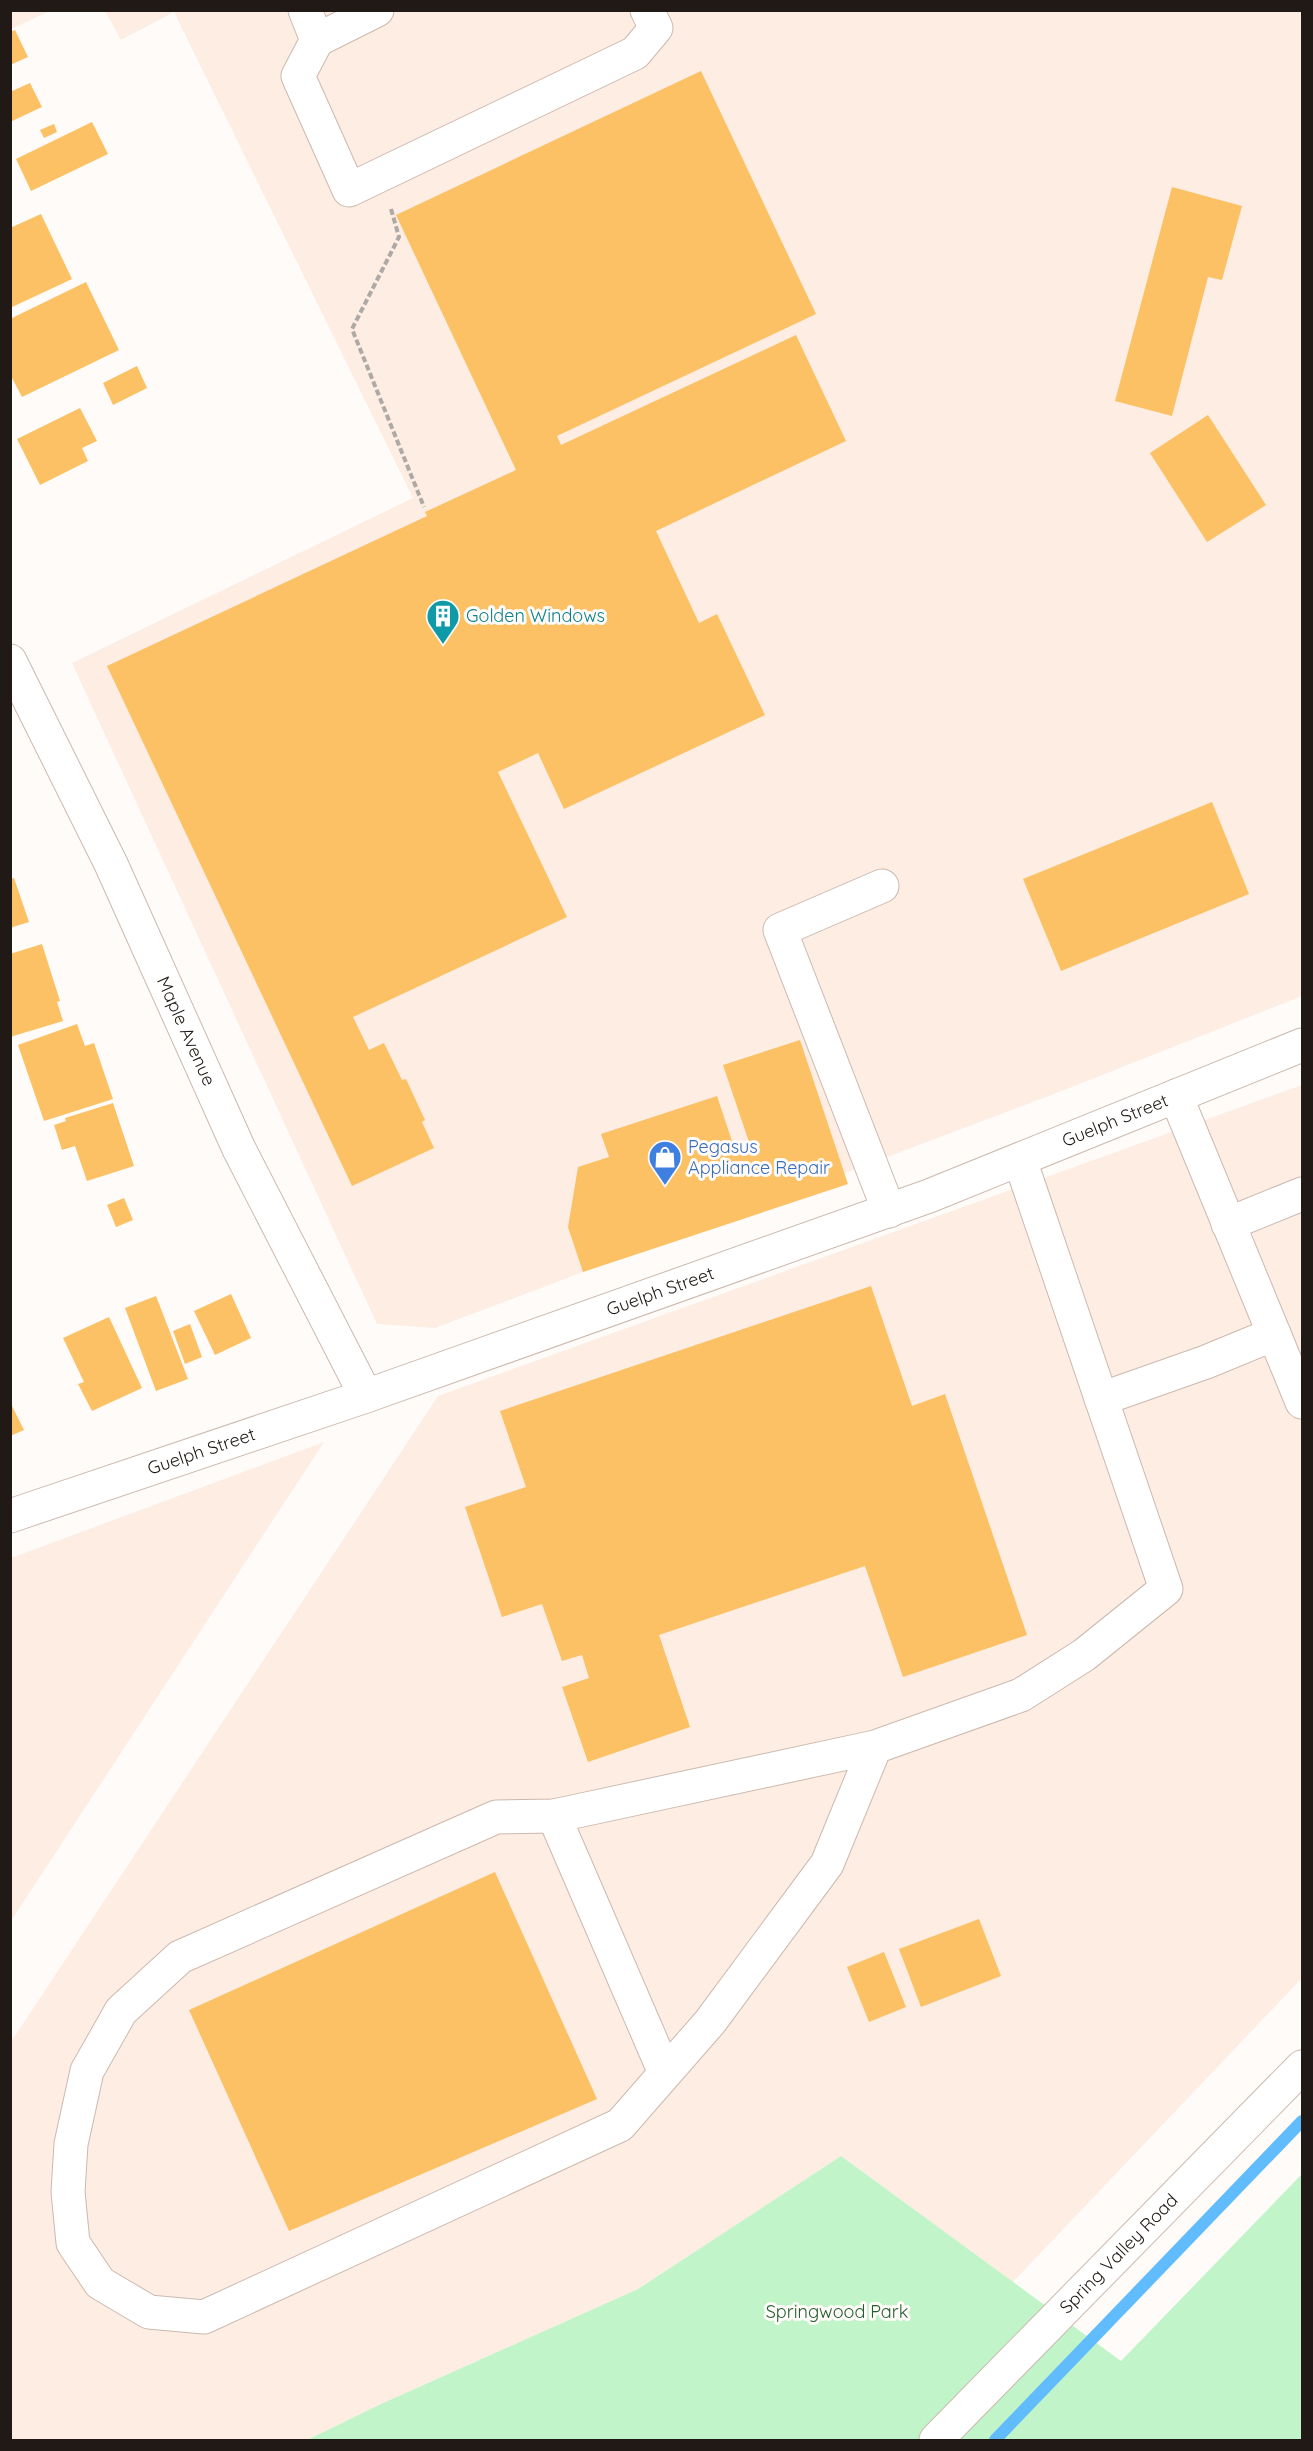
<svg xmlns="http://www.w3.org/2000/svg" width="1313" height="2451" font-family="Quicksand,sans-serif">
  <rect width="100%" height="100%" fill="#fffbf8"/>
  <g fill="#fdede3">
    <polygon points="11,10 50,10 50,11 11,29"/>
    <polygon points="105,11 1302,11 1302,996 1054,1094 435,1328 377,1324 72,663 413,498 174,12 121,40"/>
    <polygon points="1302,1085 1302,1978 1013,2282 841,2156 638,2289 381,2404 307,2440 11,2440 11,2042 438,1396"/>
    <polygon points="324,1442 11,1921 11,1558"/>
  </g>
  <polygon fill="#c2f4c9" points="841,2156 1121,2361 1302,2174 1302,2440 307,2440 381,2404 638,2289"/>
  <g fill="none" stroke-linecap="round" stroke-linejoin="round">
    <polyline stroke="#61bcfd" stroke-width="12" points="995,2440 1302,2121"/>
  </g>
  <g fill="#fbc164">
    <polygon points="15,30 28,57 10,65 10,32"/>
    <polygon points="701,71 816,314 557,436 561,445 796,335 846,441 656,531 699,623 717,614 765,715 564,809 538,753 498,772 567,917 353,1017 369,1050 384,1043 402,1080 406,1079 425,1120 422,1122 434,1148 352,1186 107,666 427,516 425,512 516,470 396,215"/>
    <polygon points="30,83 42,107 10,122 10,92"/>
    <polygon points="92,122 108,154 31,191 16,159"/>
    <polygon points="54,124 57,132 44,138 40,130"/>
    <polygon points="1172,187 1242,206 1222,280 1208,277 1172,416 1115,401"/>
    <polygon points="41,214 72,279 10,308 10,228"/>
    <polygon points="86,282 119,350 22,397 10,374 10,319"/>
    <polygon points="137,366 147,388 113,405 103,383"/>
    <polygon points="80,408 97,441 82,448 88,461 40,485 17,439"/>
    <polygon points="1208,415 1266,505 1207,542 1150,453"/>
    <polygon points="1212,802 1249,894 1061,971 1023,879"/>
    <polygon points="14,878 29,922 10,928 10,879"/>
    <polygon points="42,944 60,1001 57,1002 63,1021 10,1037 10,954"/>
    <polygon points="77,1024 85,1046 94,1043 113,1099 44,1121 18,1045"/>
    <polygon points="800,1040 848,1184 583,1272 568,1227 578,1167 609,1157 601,1134 717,1096 735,1150 750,1145 723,1065"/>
    <polygon points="113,1103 134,1166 87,1181 75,1146 62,1150 54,1125 66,1121 65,1118"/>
    <polygon points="124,1198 133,1220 116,1227 107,1205"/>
    <polygon points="871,1286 912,1406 945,1394 1027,1635 903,1677 865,1566 659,1635 690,1727 588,1762 562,1687 589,1678 582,1655 562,1661 542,1604 502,1617 465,1507 526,1487 500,1411"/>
    <polygon points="231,1294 251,1338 215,1355 194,1311"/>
    <polygon points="156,1296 188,1379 156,1391 125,1308"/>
    <polygon points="109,1317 142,1388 92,1411 78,1384 84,1382 63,1338"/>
    <polygon points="190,1324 202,1357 185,1364 173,1331"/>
    <polygon points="10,1402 24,1430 10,1436"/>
    <polygon points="495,1872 597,2099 289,2231 189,2010"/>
    <polygon points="979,1919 1001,1976 921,2007 899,1949"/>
    <polygon points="884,1952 906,2007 869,2022 847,1967"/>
  </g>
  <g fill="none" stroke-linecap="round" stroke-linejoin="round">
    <defs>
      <g id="minor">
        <polyline points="305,10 317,40 298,76 349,190 635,53 656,28 647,10"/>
        <polyline points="317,40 377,10"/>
        <path id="s1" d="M10,661L111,864L239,1149L366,1396"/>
        <polyline points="882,886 780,930 889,1211"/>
        <polyline points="1228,1224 1302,1194"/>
        <polyline points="1274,1334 1302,1402"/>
        <polyline points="1101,1399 1206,1362 1274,1334 1176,1096"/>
        <path id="s2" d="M10,1516L366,1396L929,1196L1302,1045"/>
        <polyline points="875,1747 827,1864 710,2022 620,2125 204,2317 149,2312 100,2283 73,2243 68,2192 71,2144 87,2071 121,2011 180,1957 496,1817 554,1816 875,1747 1021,1695 1084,1655 1166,1589 1020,1160"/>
        <polyline points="554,1816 665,2073"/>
        <path id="s3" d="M936,2440L1302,2067"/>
      </g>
    </defs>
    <use href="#minor" stroke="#ccb9ae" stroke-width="35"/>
    <polyline stroke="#aea9a5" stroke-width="4" stroke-dasharray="6 3" stroke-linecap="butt" points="391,209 399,237 352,329 424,507"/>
    <use href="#minor" stroke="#fff" stroke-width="33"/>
  </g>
  <defs>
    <symbol id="building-pin" viewBox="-11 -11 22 30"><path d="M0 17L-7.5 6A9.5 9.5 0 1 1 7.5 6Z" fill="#0f9aa8" stroke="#fffbf8"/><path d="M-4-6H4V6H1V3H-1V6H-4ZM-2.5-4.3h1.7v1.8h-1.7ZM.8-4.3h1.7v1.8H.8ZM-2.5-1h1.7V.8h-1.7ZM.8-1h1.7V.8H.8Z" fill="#fff"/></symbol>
    <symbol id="shop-pin" viewBox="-11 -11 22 30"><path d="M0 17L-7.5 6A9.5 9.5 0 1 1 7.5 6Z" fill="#3f7fe0" stroke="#fffbf8"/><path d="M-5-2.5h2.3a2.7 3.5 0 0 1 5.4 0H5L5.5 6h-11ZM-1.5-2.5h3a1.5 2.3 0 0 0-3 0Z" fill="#fff"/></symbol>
  </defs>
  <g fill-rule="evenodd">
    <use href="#building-pin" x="424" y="597" width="38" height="52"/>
    <use href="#shop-pin" x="646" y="1138" width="38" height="52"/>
  </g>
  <g text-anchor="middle" stroke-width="6" stroke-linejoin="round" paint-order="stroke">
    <g font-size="18" fill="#0d838f" stroke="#fffbf8" text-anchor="start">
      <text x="466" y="622">Golden Windows</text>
    </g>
    <g font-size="18" fill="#201915" stroke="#fffbf8">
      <text dy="6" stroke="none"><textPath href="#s1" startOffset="410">Maple Avenue</textPath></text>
      <text dy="6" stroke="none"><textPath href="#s2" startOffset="1174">Guelph Street</textPath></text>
      <text dy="6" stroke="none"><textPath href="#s2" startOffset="688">Guelph Street</textPath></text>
      <text dy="6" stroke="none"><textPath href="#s2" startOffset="202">Guelph Street</textPath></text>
      <text dy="6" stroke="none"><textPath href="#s3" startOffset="261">Spring Valley Road</textPath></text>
    </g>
    <g font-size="18" fill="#366cbe" stroke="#fffbf8" text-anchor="start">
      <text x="688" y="1153">Pegasus<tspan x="688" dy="21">Appliance Repair</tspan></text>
    </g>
    <g font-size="18" fill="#225d30" stroke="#fffbf8">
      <text x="837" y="2318">Springwood Park</text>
    </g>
  </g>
  <rect width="1313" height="2451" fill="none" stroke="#201915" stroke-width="24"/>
</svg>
